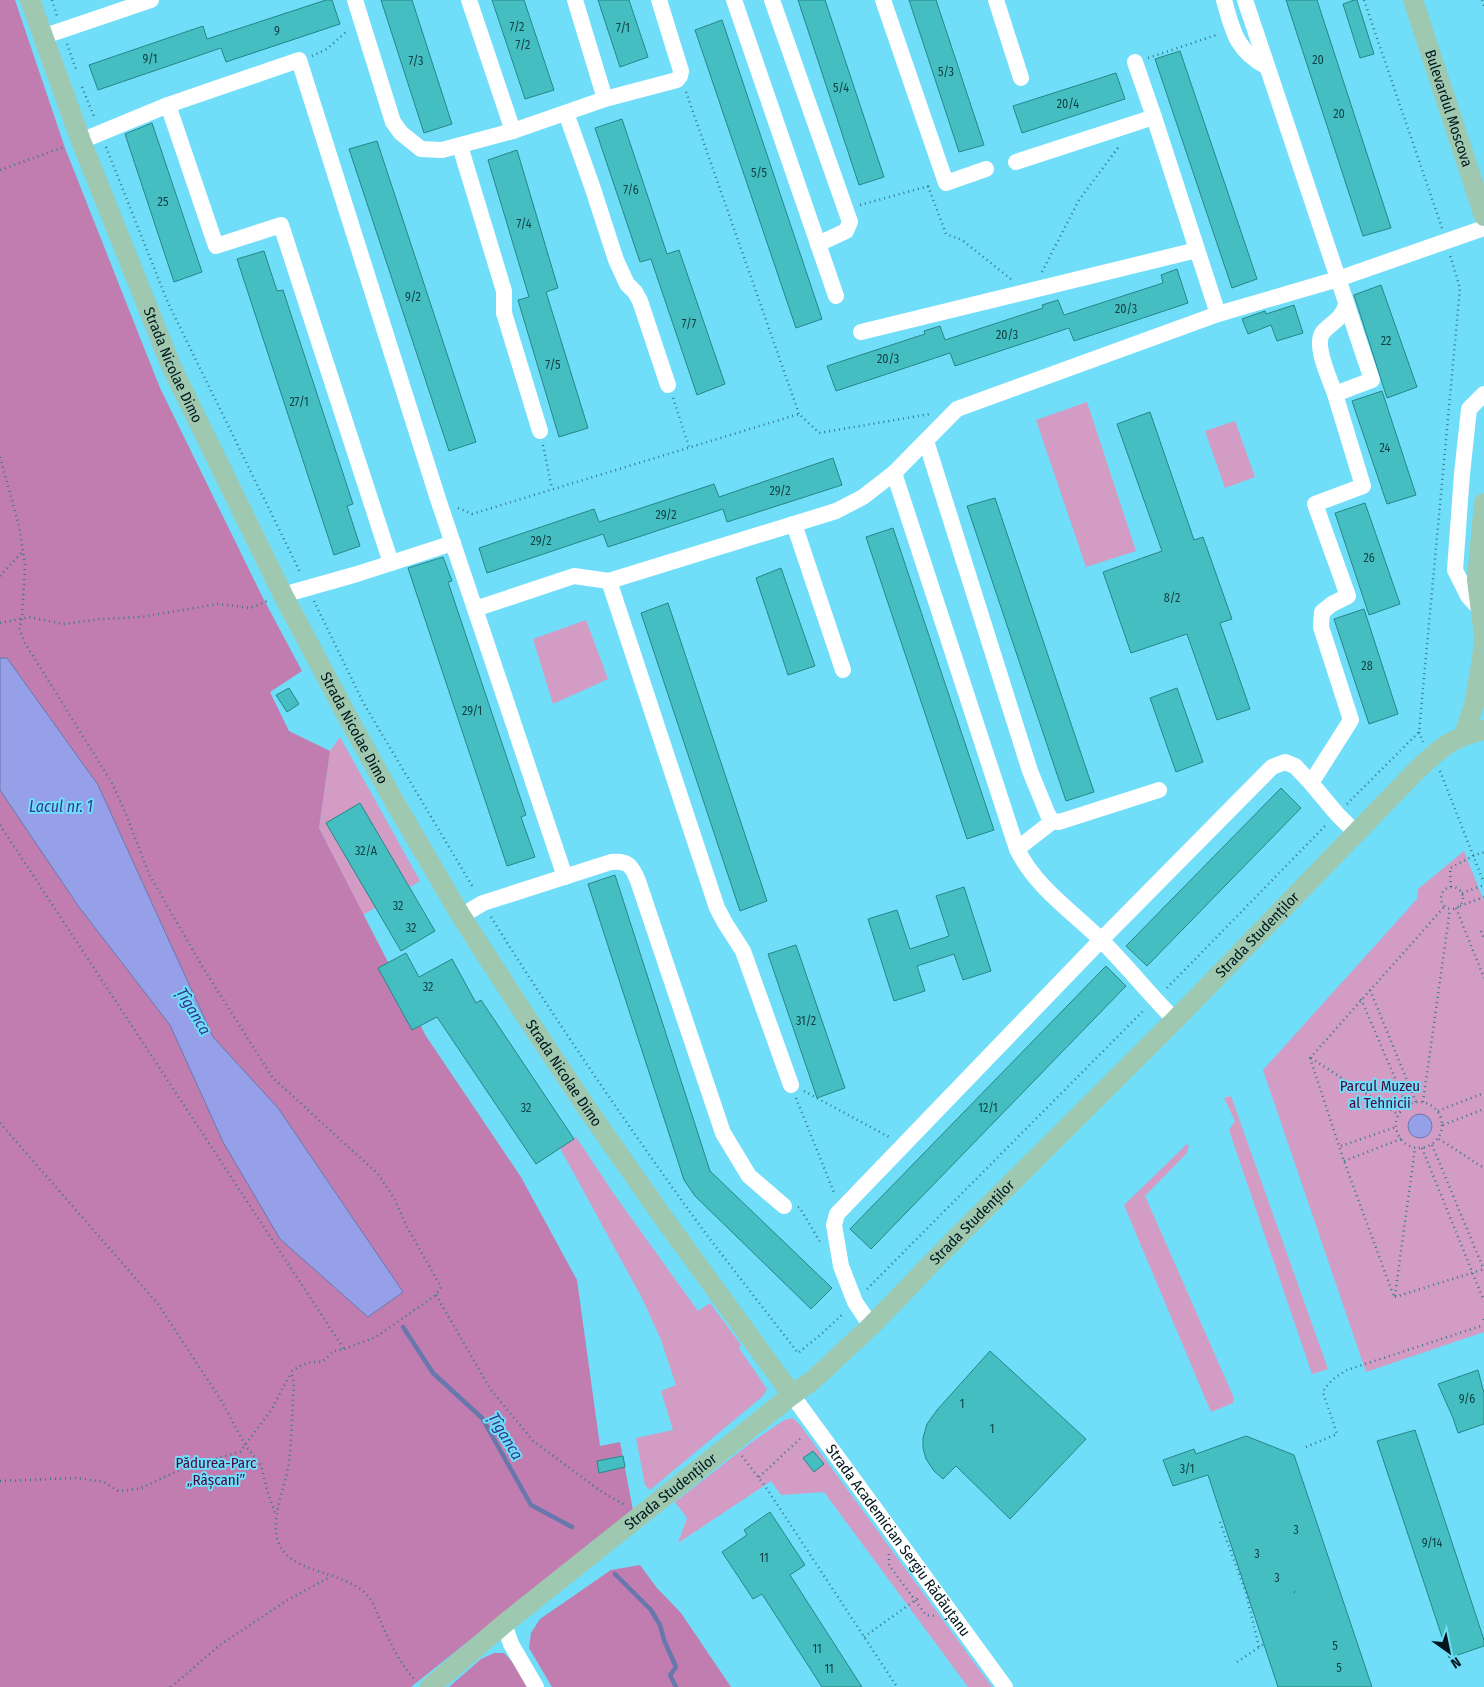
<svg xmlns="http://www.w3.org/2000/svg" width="1484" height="1687" font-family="'Fira Sans Condensed',sans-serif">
  <rect width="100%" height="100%" fill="#70ddf9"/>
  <g fill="#d39cc4">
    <polygon points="1087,402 1136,551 1086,567 1036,420"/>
    <polygon points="1235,421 1255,477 1225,488 1205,431"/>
    <polygon points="586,620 608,679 553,704 533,639"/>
    <polygon points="340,737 420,881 363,915 319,828 330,751"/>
    <polygon points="1464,851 1484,901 1484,1332 1366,1372 1263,1070 1417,899 1418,889"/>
    <polygon points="1231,1096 1328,1369 1312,1374 1229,1130 1235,1121 1224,1098"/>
    <polygon points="576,1137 614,1194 698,1311 710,1303 741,1345 739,1348 767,1389 763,1396 650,1490 645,1485 636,1438 673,1430 661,1391 676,1385 661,1340 643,1300 560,1148"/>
    <polygon points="1187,1144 1189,1146 1186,1154 1145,1196 1234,1398 1233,1403 1211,1412 1124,1205"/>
    <polygon points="793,1418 800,1425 992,1687 968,1687 824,1492 781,1495 771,1481 678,1543 687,1518 675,1502 752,1442 784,1420"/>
  </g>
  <g fill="#c17db0">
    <polygon points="0,0 15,0 65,148 160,388 263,598 302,671 270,692 289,731 330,751 319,828 426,1036 521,1177 577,1280 600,1446 620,1442 633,1510 411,1687 0,1687 0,790 79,907 170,1025 223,1142 368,1317 403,1292 278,1108 213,1037 98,785 7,658 0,658"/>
    <polygon points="640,1565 657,1588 681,1613 731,1687 552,1687 529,1648 531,1633 540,1619 611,1570"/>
    <polygon points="494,1653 504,1653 515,1665 528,1687 449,1687 481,1659"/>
  </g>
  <g fill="#95a0e9" stroke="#6877ac">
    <polygon points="0,658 7,658 98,785 213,1037 278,1108 403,1292 368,1317 280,1239 223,1142 170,1025 79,907 0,790"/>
    <circle cx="1420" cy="1126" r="12"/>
  </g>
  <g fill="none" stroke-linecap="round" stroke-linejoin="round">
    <g stroke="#6877ac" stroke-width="4.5">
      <polyline points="403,1327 433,1373 482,1418 531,1505 572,1527"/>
      <polyline points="615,1574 651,1610 660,1625 664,1640 676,1667 670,1675 676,1687"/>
    </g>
  </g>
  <g fill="#44bec0" stroke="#268688">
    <polygon points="326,0 332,0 340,24 226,62 221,48 98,90 89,65 203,26 207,39"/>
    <polygon points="381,0 412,0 452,124 424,133"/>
    <polygon points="492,0 524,0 554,90 525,99"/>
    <polygon points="598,0 629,0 648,57 620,67"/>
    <polygon points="798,0 825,0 884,177 859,185"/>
    <polygon points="909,0 936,0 984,145 959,152"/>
    <polygon points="1286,0 1317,0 1391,228 1363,236"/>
    <polygon points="1354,0 1357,0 1374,54 1360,58 1343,4"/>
    <polygon points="722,20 822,319 796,328 695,30"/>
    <polygon points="1180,51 1257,279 1232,288 1155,59"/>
    <polygon points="1116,73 1125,99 1022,133 1013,106"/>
    <polygon points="622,119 667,254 679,250 725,384 697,395 651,259 640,262 595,128"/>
    <polygon points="152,123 202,272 174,282 125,134"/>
    <polygon points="377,141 476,442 449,451 349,149"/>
    <polygon points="517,150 558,288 546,292 588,428 559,437 518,300 529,297 488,160"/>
    <polygon points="264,251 277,291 283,290 353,504 347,506 360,546 334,555 237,259"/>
    <polygon points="1177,269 1188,303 1074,341 1069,328 955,366 950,353 836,391 827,366 925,334 924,331 940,326 945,340 1043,308 1042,305 1058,300 1064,315 1163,283 1161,275"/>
    <polygon points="1381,285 1417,387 1387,398 1354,295"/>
    <polygon points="1294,305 1303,333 1277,341 1271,325 1248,334 1242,319 1265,311 1266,314"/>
    <polygon points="1382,391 1416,495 1387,504 1352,401"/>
    <polygon points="1150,412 1194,540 1203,537 1232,619 1220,623 1250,709 1217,720 1187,634 1131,653 1103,572 1162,551 1117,424"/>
    <polygon points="833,458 842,485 727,522 723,509 608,547 603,534 487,573 479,548 594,509 599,522 714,484 719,497"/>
    <polygon points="995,498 1094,792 1066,801 967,506"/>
    <polygon points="1365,503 1400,604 1369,615 1335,513"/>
    <polygon points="893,528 994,830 967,839 866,537"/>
    <polygon points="443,557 452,581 448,582 526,815 521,817 535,857 507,866 408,568"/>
    <polygon points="781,568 815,666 788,675 756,578"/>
    <polygon points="668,603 767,901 740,911 641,613"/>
    <polygon points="1364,609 1398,714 1369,724 1334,619"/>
    <polygon points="289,688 299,704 287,712 276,695"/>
    <polygon points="1177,688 1203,762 1176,772 1150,698"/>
    <polygon points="1281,788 1301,808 1147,966 1126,946"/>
    <polygon points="360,803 435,931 401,951 326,823"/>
    <polygon points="615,875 710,1171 832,1288 811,1309 695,1196 684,1180 588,884"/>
    <polygon points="964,887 991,971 963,980 954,954 917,966 925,991 894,1001 868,919 897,910 910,949 949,936 936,896"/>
    <polygon points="796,945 845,1088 817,1098 768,954"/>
    <polygon points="406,953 419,977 452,959 476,1003 481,1000 574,1139 536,1164 437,1017 412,1030 378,968"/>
    <polygon points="1106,966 1126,986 871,1249 850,1229"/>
    <polygon points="990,1351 1086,1439 1010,1519 956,1466 943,1479 934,1471 926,1459 923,1448 923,1438 927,1424 937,1410"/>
    <polygon points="1478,1370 1484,1393 1484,1424 1458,1433 1453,1418 1438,1384"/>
    <polygon points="1415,1430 1484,1640 1484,1646 1449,1658 1377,1441"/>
    <polygon points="1246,1436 1294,1455 1372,1687 1278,1687 1208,1475 1173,1486 1163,1460 1194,1449 1196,1454"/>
    <polygon points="813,1451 824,1464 814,1472 803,1458"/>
    <polygon points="623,1456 625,1467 599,1473 597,1461"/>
    <polygon points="770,1512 805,1565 790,1575 862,1687 822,1687 762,1594 753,1599 722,1552 747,1535 744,1530"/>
  </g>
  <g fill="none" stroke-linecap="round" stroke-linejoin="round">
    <g stroke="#377888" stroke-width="2.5" stroke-dasharray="1 4" stroke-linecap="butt">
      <polyline points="52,0 57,16"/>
      <polyline points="1364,0 1442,228"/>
      <polyline points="1482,0 1484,6"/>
      <polyline points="67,44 77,72"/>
      <polyline points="312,56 327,49 348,30"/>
      <polyline points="1148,58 1219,34"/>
      <polyline points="82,87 95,119"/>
      <polyline points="686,92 799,414"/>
      <polyline points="106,147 168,303 301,574"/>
      <polyline points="0,170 64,147"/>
      <polyline points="928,186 946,234 962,240 1012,280"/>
      <polyline points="860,205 929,186"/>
      <polyline points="1042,272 1079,200 1120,145"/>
      <polyline points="673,398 689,447"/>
      <polyline points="543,445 552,489"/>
      <polyline points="0,457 19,526 25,565 22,618 19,628 25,643 112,783 126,814 149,874 202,966 272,1077 378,1174 394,1198 407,1227 441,1287 436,1295 376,1337 344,1349"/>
      <polyline points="458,508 472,514 799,414 819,433 930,414"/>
      <polyline points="0,576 23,551"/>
      <polyline points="314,601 364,704 474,889"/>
      <polyline points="0,623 29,617 63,624 102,619 141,617 218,604 251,608 267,601"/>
      <polyline points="1419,732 1423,742"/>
      <polyline points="1440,771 1484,883"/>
      <polyline points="1347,804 1419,732 1460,288 1450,255"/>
      <path d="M0,825L344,1349L334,1351L322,1362C309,1361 302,1364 291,1372L294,1383C292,1409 292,1436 289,1462C284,1498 256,1542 300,1564C322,1575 355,1578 370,1599C375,1605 377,1614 380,1620C389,1641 399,1662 414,1679"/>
      <polyline points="1451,887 1450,868 1473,856 1484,852"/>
      <circle cx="1452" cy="898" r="11"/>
      <polyline points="1462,893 1484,885"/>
      <polyline points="1460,906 1484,897"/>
      <polyline points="1456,908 1484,978"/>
      <path d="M491,917C554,1018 621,1116 690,1212C725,1260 762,1306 798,1353L818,1337L844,1313"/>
      <polyline points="1481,931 1484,939"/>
      <polyline points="1167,988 1327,824"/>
      <polyline points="1370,990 1416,1102"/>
      <polyline points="1361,999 1407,1106"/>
      <polyline points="1310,1058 1344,1161 1394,1297"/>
      <polyline points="1310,1058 1445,906"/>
      <polyline points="1311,1058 1399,1115"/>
      <polyline points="804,1091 889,1137"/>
      <polyline points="796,1098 835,1195"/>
      <circle cx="1419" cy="1125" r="23"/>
      <polyline points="1423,1102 1450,909"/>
      <polyline points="1438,1111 1484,1093"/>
      <polyline points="0,1123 158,1304 221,1400 245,1445 261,1465 267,1490 275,1513"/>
      <polyline points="1443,1125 1484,1109"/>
      <polyline points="1439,1139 1484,1168"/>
      <polyline points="1432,1145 1484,1270"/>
      <polyline points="1341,1146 1396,1127"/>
      <polyline points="1422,1148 1484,1301"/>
      <polyline points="1344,1161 1401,1139"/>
      <polyline points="798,1207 800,1208 820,1242"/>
      <polyline points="867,1289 1145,1009"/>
      <polyline points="436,1295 491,1390 533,1441 602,1492 625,1505"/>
      <polyline points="1395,1296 1415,1148"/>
      <polyline points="1395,1297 1484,1269"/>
      <polyline points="1484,1319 1484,1321"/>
      <path d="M1306,1447L1337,1434L1323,1392C1327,1383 1338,1375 1347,1370L1484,1325"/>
      <polyline points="742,1456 765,1486 897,1687"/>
      <polyline points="759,1477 802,1437"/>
      <polyline points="0,1481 77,1478 104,1482 118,1491 139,1489 188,1466 240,1452 272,1409 290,1374"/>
      <polyline points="1220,1522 1246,1593 1259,1647"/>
      <polyline points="889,1554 889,1565 926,1615 935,1616"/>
      <polyline points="1294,1592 1299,1593"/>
      <polyline points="864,1637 920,1597"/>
      <polyline points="1237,1662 1264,1644"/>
      <polyline points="171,1687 220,1645 286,1601 330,1577"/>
    </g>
    <g stroke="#fff" stroke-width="16">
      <polyline points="355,0 393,122 401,133 421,149 442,150 513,131 605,99 677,80 680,76 681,71 659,0"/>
      <polyline points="469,0 513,131"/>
      <polyline points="575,0 605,99"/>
      <polyline points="734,0 836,296"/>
      <polyline points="772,0 850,222 846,231 818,244"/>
      <polyline points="883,0 946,183 986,169"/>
      <polyline points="996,0 1021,78"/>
      <path d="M1224,0C1233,32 1236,50 1267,67"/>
      <polyline points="1245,0 1372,380 1335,394 1363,486 1315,504 1348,596 1332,604 1322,612 1321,627 1351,720 1311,783 1337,814 1356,833"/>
      <polyline points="42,37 151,0"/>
      <polyline points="1135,62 1154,117 1218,314"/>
      <polyline points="168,105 216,246 281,225 391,563"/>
      <polyline points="566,113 592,186 616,260 627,284 635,292 640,301 668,385"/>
      <polyline points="81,141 168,105 299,60 438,499 474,606 480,607 484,606 574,576 609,581 794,524"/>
      <polyline points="460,146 504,291 504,313 540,431"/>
      <polyline points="1016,162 1154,117"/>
      <polyline points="861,332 1197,250"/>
      <path d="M1335,394C1330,379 1312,343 1324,331C1333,322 1342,318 1346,305"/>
      <polyline points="926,441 1030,771 1048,815 1053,821 1059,822 1159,790"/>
      <polyline points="894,473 1017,849"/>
      <polyline points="609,581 717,908 725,923 743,951 791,1085"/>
      <polyline points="283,595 357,574 453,543"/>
      <polyline points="474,606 565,877"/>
      <polyline points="1480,609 1468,596 1455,570 1462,474 1469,409 1484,394"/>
      <polyline points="843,670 794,524 836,511 863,497 894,473 957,409 1218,314 1338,279 1484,228"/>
      <path d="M1053,821L1017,849C1036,888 1072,911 1102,941C1127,966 1149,994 1175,1020"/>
      <path d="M461,916L483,903L611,862C628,860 632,866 638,881L723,1133L749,1176L784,1206"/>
      <polyline points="871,1326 855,1302 841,1266 834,1225 837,1214 1101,940 1272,767 1285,762 1295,766 1311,783"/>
      <path id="s1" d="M792,1395L1005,1687"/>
      <polyline points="504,1624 511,1644 536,1687"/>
    </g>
    <g stroke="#9fc8b0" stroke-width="20">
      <path id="s2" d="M30,0L81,141L172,368L283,595L346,714L394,801L461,916L519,1006L588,1110L660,1213L792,1395"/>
      <path id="s3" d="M1413,0L1484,216"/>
      <polyline points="1464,735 1474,705 1482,659 1484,635 1477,580 1484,503"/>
      <path id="s4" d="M430,1687L504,1624L792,1395L813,1380L871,1326L954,1240L1175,1020L1417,770C1442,747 1451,738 1484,730"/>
    </g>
  </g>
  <g text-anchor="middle" stroke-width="4" stroke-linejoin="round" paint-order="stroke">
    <g font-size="12" fill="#114045">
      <text x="517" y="31">7/2</text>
      <text x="623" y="32">7/1</text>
      <text x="277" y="35">9</text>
      <text x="523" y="49">7/2</text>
      <text x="150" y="63">9/1</text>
      <text x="1318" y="64">20</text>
      <text x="416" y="65">7/3</text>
      <text x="946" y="76">5/3</text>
      <text x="841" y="92">5/4</text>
      <text x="1068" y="108">20/4</text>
      <text x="1339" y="118">20</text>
      <text x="759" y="177">5/5</text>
      <text x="631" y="194">7/6</text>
      <text x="163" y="206">25</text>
      <text x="524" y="228">7/4</text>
      <text x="413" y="301">9/2</text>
      <text x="1126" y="313">20/3</text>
      <text x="689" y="328">7/7</text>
      <text x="1007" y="339">20/3</text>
      <text x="1386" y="345">22</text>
      <text x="888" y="363">20/3</text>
      <text x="553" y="369">7/5</text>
      <text x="299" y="406">27/1</text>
      <text x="1385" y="452">24</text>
      <text x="780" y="495">29/2</text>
      <text x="666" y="519">29/2</text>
      <text x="541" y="545">29/2</text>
      <text x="1369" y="562">26</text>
      <text x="1172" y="602">8/2</text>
      <text x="1367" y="670">28</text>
      <text x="472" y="715">29/1</text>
      <text x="366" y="855">32/A</text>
      <text x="398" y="910">32</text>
      <text x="411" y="932">32</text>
      <text x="428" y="991">32</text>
      <text x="806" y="1025">31/2</text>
      <text x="526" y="1112">32</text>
      <text x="988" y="1112">12/1</text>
      <text x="1467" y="1403">9/6</text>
      <text x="962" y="1408">1</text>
      <text x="992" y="1433">1</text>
      <text x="1187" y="1473">3/1</text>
      <text x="1296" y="1534">3</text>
      <text x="1432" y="1547">9/14</text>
      <text x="1257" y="1558">3</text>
      <text x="764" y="1562">11</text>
      <text x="1277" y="1582">3</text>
      <text x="1335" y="1650">5</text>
      <text x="817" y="1653">11</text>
      <text x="1339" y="1672">5</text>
      <text x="829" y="1673">11</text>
    </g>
    <g font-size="15" fill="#00161c" stroke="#70ddf9">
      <text dy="5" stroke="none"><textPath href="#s3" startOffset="114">Bulevardul Moscova</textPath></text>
      <text dy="5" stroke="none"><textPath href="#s2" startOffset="392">Strada Nicolae Dimo</textPath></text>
      <text dy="5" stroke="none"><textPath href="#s2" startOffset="798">Strada Nicolae Dimo</textPath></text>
      <text dy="5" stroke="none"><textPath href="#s4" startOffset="1120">Strada Studenților</textPath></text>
      <text dy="5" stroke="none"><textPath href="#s2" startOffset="1202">Strada Nicolae Dimo</textPath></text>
      <text dy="5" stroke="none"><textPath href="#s4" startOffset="715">Strada Studenților</textPath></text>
      <text dy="5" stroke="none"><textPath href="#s4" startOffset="310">Strada Studenților</textPath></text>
      <text dy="5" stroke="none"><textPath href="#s1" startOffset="180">Strada Academician Sergiu Rădăuțanu</textPath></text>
    </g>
    <g font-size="15" fill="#47093c" stroke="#70ddf9">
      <text x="1380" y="1091">Parcul Muzeu<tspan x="1380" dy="17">al Tehnicii</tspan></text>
      <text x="216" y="1468">Pădurea-Parc<tspan x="216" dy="17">„Râșcani”</tspan></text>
    </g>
    <g font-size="16" font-style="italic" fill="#35388c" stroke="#70ddf9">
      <text x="61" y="812">Lacul nr. 1</text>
      <text transform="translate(194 1011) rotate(59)" y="6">Țîganca</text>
      <text transform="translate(506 1436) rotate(59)" y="6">Țîganca</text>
    </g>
  </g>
  <g transform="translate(1449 1652) rotate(147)" stroke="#70ddf9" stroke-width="4" paint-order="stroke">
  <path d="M0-4L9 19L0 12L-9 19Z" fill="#00161c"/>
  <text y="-8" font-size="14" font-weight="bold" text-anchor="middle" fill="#00161c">N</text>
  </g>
</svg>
